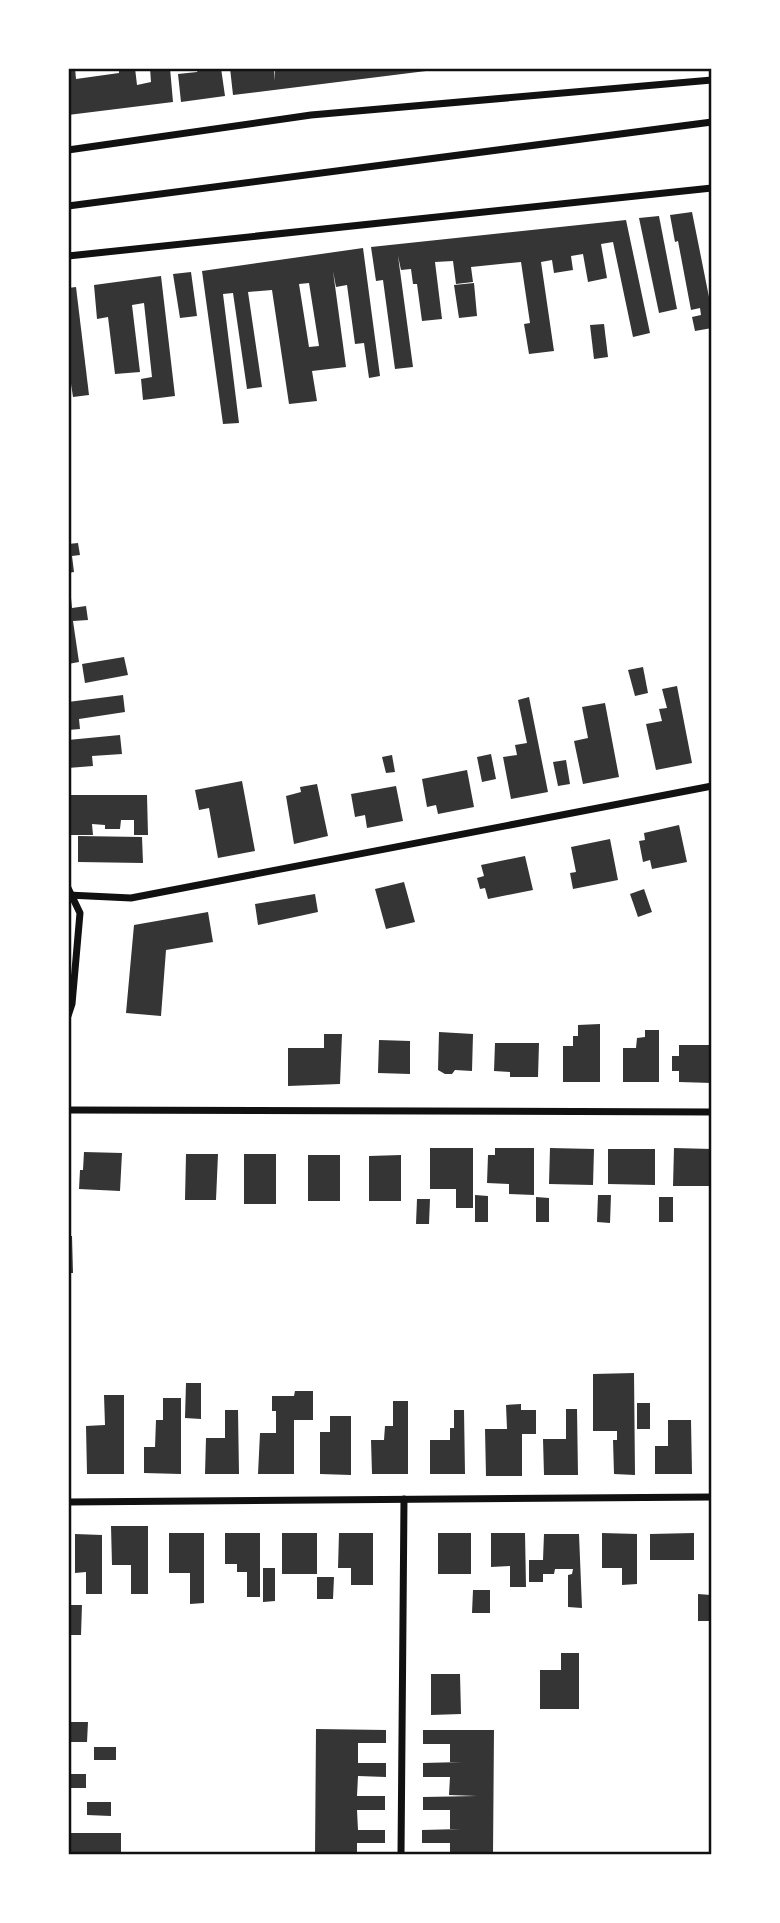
<svg xmlns="http://www.w3.org/2000/svg" width="780" height="1923" font-family="'Open Sans',sans-serif">
  <rect width="100%" height="100%" fill="#fff"/>
  <g fill="#353535" fill-rule="evenodd">
    <polygon points="68,68 75,68 76,79 119,73 119,68 135,68 137,85 151,82 150,68 170,68 173,102 68,115"/>
    <polygon points="199,68 221,68 225,96 181,102 178,74 197,72"/>
    <polygon points="230,68 274,68 275,81 275,68 433,68 434,70 233,95"/>
    <polygon points="692,212 712,312 712,328 695,331 692,317 701,315 700,308 691,310 678,241 675,242 670,215"/>
    <polygon points="659,216 677,309 659,313 639,218"/>
    <polygon points="626,220 650,333 633,337 613,242 601,244 607,278 588,282 583,254 571,256 573,270 554,273 552,260 541,262 554,351 529,354 524,324 530,323 521,262 471,267 473,282 456,284 453,261 435,262 442,319 422,321 417,284 413,284 411,269 401,270 398,256 413,367 395,369 383,280 376,281 371,247"/>
    <path d="M363,248L380,376L369,378L364,343L355,344L347,285L336,287L333,271L346,367L312,371L317,401L289,404L272,290L248,292L262,387L247,389L233,293L223,294L239,423L223,424L202,271ZM309,283L319,346L309,347L299,284Z"/>
    <polygon points="191,272 197,316 180,318 173,274"/>
    <polygon points="161,276 175,396 143,400 141,379 152,377 144,303 132,305 140,372 115,374 108,317 97,319 94,285"/>
    <polygon points="474,283 477,316 459,318 454,285"/>
    <polygon points="76,287 89,395 73,397 68,364 68,288"/>
    <polygon points="604,324 608,357 594,359 590,325"/>
    <polygon points="78,543 80,555 72,556 74,572 68,573 68,544"/>
    <polygon points="68,588 70,588 72,608 86,606 88,620 73,621 79,662 68,664"/>
    <polygon points="124,657 128,675 85,683 82,664"/>
    <polygon points="643,667 648,693 635,696 628,670"/>
    <polygon points="677,686 692,763 656,770 646,724 662,721 659,709 667,708 662,689"/>
    <polygon points="123,695 125,712 79,719 80,729 68,730 68,702"/>
    <polygon points="529,697 548,792 511,799 503,757 517,755 515,745 527,743 518,700"/>
    <polygon points="605,703 619,777 583,784 574,741 588,738 582,707"/>
    <polygon points="120,735 122,754 92,756 93,766 68,768 68,740"/>
    <polygon points="491,754 496,779 482,782 477,757"/>
    <polygon points="392,755 395,772 386,773 382,757"/>
    <polygon points="566,760 570,784 558,786 553,762"/>
    <polygon points="467,770 474,807 438,814 436,805 427,807 422,779"/>
    <polygon points="242,781 255,851 218,858 209,808 199,810 195,790"/>
    <polygon points="317,784 328,836 294,844 286,796 301,792 300,787"/>
    <polygon points="396,786 403,821 367,828 365,815 355,817 351,794"/>
    <polygon points="68,795 147,795 148,835 134,835 134,820 121,820 120,829 105,829 105,825 92,824 93,835 68,835"/>
    <polygon points="679,825 687,862 652,869 650,860 643,862 639,841 645,840 644,833"/>
    <polygon points="78,836 142,837 143,863 78,862"/>
    <polygon points="610,839 618,880 573,889 570,873 576,872 571,847"/>
    <polygon points="525,856 533,890 488,899 485,888 480,889 477,878 484,876 481,865"/>
    <polygon points="404,882 415,922 386,929 375,889"/>
    <polygon points="644,889 652,912 638,917 630,894"/>
    <polygon points="315,894 318,912 258,925 255,904"/>
    <polygon points="208,912 213,942 166,950 161,1016 126,1013 134,925"/>
    <polygon points="600,1024 600,1082 563,1082 563,1046 573,1046 573,1036 578,1036 578,1025"/>
    <polygon points="645,1030 659,1030 659,1082 623,1082 623,1048 636,1048 637,1038 645,1037"/>
    <polygon points="439,1032 473,1034 472,1071 455,1070 452,1074 445,1074 438,1070"/>
    <polygon points="324,1034 342,1034 340,1084 288,1086 288,1048 324,1048"/>
    <polygon points="379,1040 410,1041 410,1074 378,1073"/>
    <polygon points="495,1043 539,1043 538,1077 510,1077 510,1072 494,1071"/>
    <polygon points="679,1045 712,1045 712,1083 679,1082 679,1071 672,1071 672,1056 679,1056"/>
    <polygon points="430,1148 473,1148 473,1208 456,1208 456,1189 430,1189"/>
    <polygon points="495,1148 534,1148 534,1195 509,1194 509,1184 487,1183 488,1155 495,1155"/>
    <polygon points="550,1148 594,1149 593,1185 549,1184"/>
    <polygon points="674,1148 712,1149 712,1186 673,1186"/>
    <polygon points="608,1149 655,1149 655,1185 608,1184"/>
    <polygon points="84,1152 122,1153 120,1191 79,1189 80,1170 83,1170"/>
    <polygon points="186,1154 218,1154 216,1200 185,1200"/>
    <rect x="244" y="1154" width="32" height="50"/>
    <rect x="308" y="1155" width="32" height="46"/>
    <polygon points="401,1155 401,1201 369,1201 369,1156"/>
    <polygon points="475,1195 488,1196 488,1222 475,1222"/>
    <polygon points="598,1195 611,1195 610,1223 597,1222"/>
    <polygon points="536,1197 549,1198 549,1222 536,1222"/>
    <rect x="659" y="1197" width="14" height="25"/>
    <polygon points="417,1199 430,1199 429,1224 416,1224"/>
    <polygon points="68,1236 72,1236 73,1273 68,1273"/>
    <polygon points="634,1373 635,1475 614,1474 613,1440 617,1440 617,1431 593,1431 593,1374"/>
    <polygon points="186,1383 201,1383 201,1419 185,1418"/>
    <polygon points="295,1391 313,1391 313,1420 294,1420 294,1474 258,1474 260,1433 276,1433 276,1411 272,1411 272,1396 294,1396"/>
    <polygon points="104,1395 124,1395 124,1474 87,1474 86,1426 105,1425"/>
    <polygon points="163,1398 181,1398 181,1474 144,1473 144,1447 155,1447 156,1420 163,1420"/>
    <polygon points="393,1401 408,1401 408,1474 372,1474 371,1440 384,1440 385,1426 393,1426"/>
    <rect x="637" y="1403" width="13" height="26"/>
    <polygon points="521,1404 521,1410 536,1410 536,1434 522,1434 522,1476 486,1476 485,1429 507,1429 506,1405"/>
    <polygon points="566,1409 577,1409 578,1475 544,1475 543,1439 566,1439"/>
    <polygon points="225,1410 238,1410 239,1474 205,1474 206,1438 225,1438"/>
    <polygon points="454,1410 464,1410 465,1474 430,1474 430,1440 450,1440 450,1428 454,1428"/>
    <polygon points="330,1416 351,1416 351,1475 320,1474 320,1432 330,1432"/>
    <polygon points="668,1420 691,1420 692,1474 655,1474 655,1446 668,1446"/>
    <polygon points="111,1526 148,1526 148,1594 131,1594 131,1565 112,1565"/>
    <polygon points="169,1533 204,1533 204,1603 190,1604 190,1573 169,1573"/>
    <polygon points="225,1533 260,1533 260,1597 247,1597 247,1572 237,1572 237,1564 225,1564"/>
    <rect x="282" y="1533" width="35" height="41"/>
    <polygon points="339,1533 373,1533 373,1585 351,1585 351,1568 338,1568"/>
    <rect x="438" y="1533" width="33" height="41"/>
    <polygon points="491,1533 525,1533 526,1587 510,1587 510,1566 491,1567"/>
    <polygon points="602,1533 637,1534 637,1584 622,1585 622,1568 602,1568"/>
    <polygon points="694,1533 694,1560 650,1560 650,1534"/>
    <polygon points="75,1534 102,1535 102,1594 86,1594 86,1572 75,1573"/>
    <polygon points="544,1534 579,1534 582,1608 568,1607 568,1575 572,1574 573,1569 555,1569 554,1574 543,1574 543,1582 529,1582 529,1560 543,1560"/>
    <polygon points="263,1568 275,1568 275,1601 263,1602"/>
    <polygon points="317,1577 334,1577 333,1599 317,1599"/>
    <polygon points="473,1590 490,1590 490,1613 472,1613"/>
    <polygon points="698,1594 711,1595 711,1621 698,1621"/>
    <polygon points="68,1605 82,1605 81,1635 68,1635"/>
    <polygon points="561,1653 579,1653 579,1709 540,1709 540,1670 561,1670"/>
    <polygon points="431,1674 460,1674 461,1714 431,1715"/>
    <polygon points="68,1722 88,1722 87,1742 68,1742"/>
    <polygon points="316,1729 386,1730 386,1743 358,1743 358,1763 386,1763 386,1777 358,1776 357,1796 385,1796 385,1810 357,1810 358,1830 385,1830 385,1843 357,1843 357,1855 315,1855"/>
    <polygon points="423,1730 494,1730 493,1855 450,1855 450,1843 422,1843 422,1830 461,1829 450,1829 450,1810 423,1810 423,1797 477,1796 449,1795 450,1777 423,1777 423,1763 462,1762 450,1762 450,1744 423,1744"/>
    <rect x="94" y="1747" width="22" height="13"/>
    <rect x="68" y="1774" width="18" height="14"/>
    <polygon points="87,1802 111,1802 111,1816 87,1815"/>
    <polygon points="68,1833 121,1833 121,1853 68,1855"/>
  </g>
  <g fill="none" stroke-linecap="round" stroke-linejoin="round">
    <g stroke="#111" stroke-width="7">
      <polyline points="68,150 311,115 712,80"/>
      <polyline points="68,206 712,122"/>
      <polyline points="68,256 712,188"/>
      <polyline points="68,888 80,913 72,1004 68,1016"/>
      <polyline points="68,895 131,898 712,786"/>
      <polyline points="68,1110 712,1112"/>
      <polyline points="68,1502 712,1497"/>
      <polyline points="401,1855 404,1499"/>
    </g>
  </g>
  <rect width="780" height="1923" fill="none" stroke="#ffffff" stroke-width="140"/>
  <rect x="70" y="70" width="640" height="1783" fill="none" stroke="#111" stroke-width="2.5"/>
</svg>
